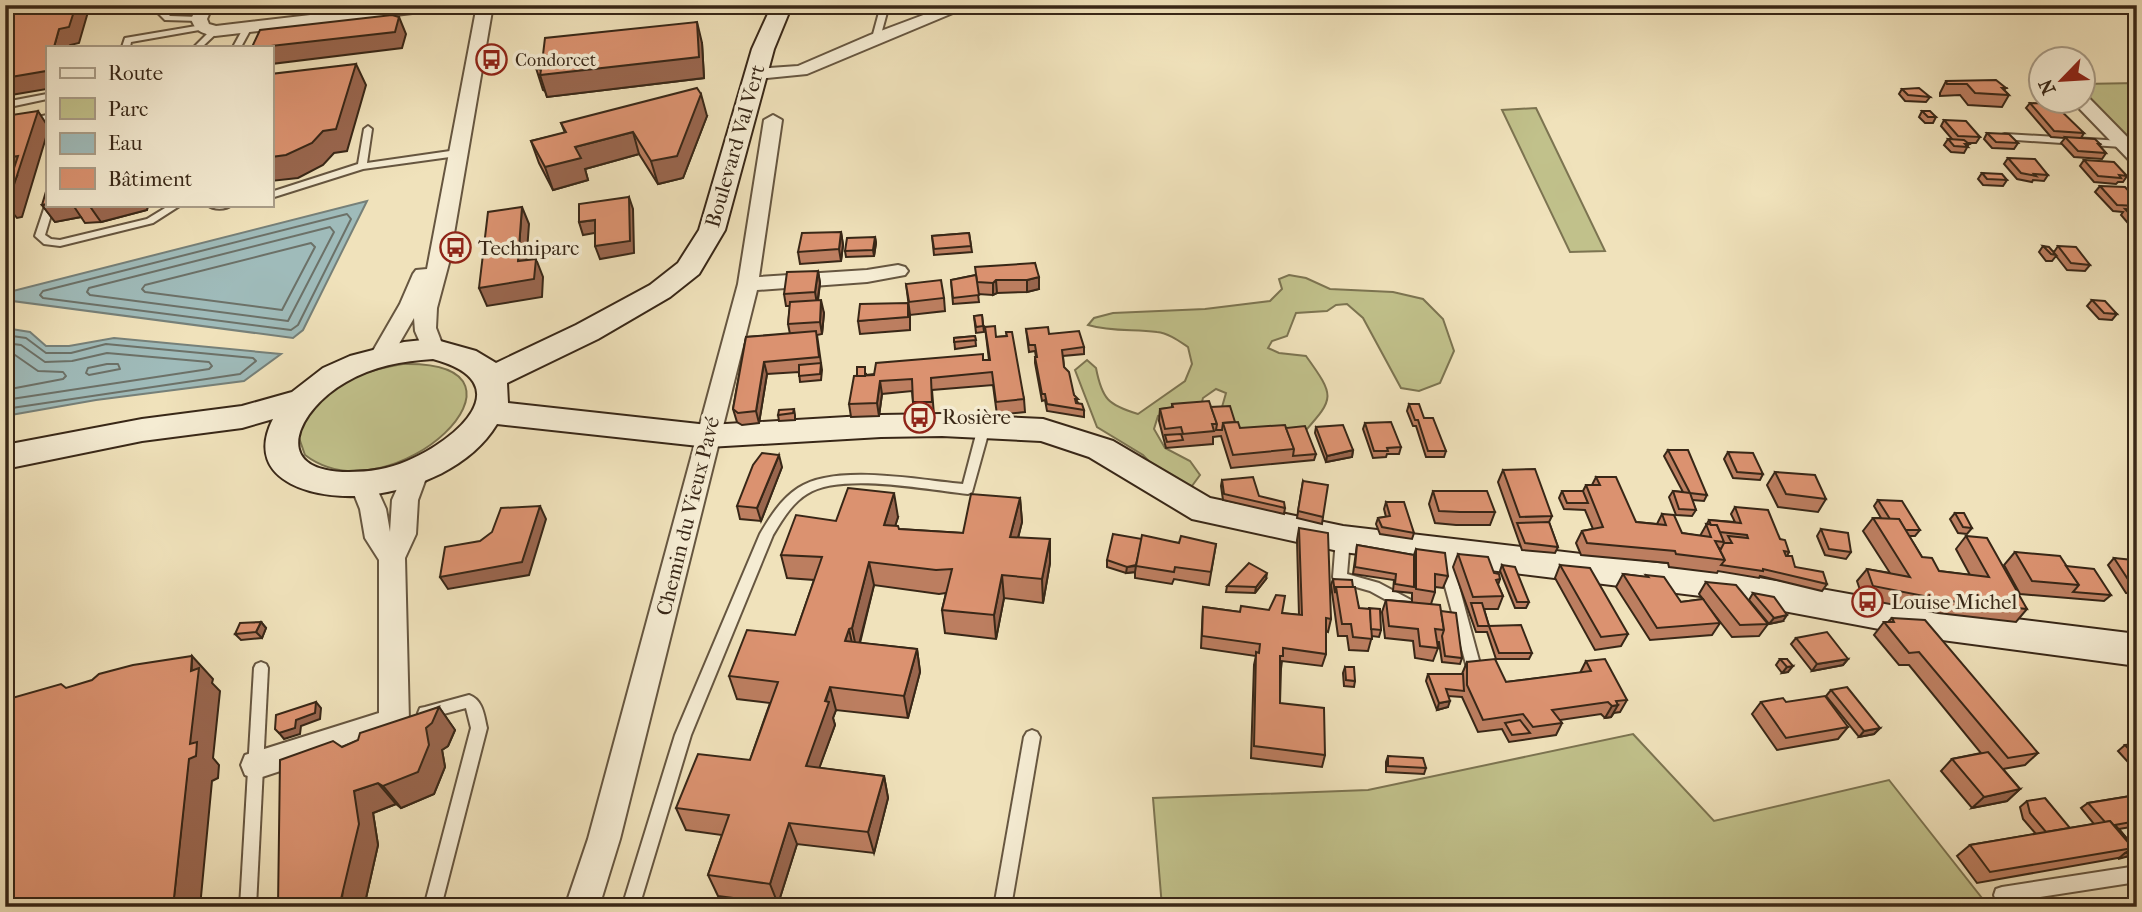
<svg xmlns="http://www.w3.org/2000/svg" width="2142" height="912" font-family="'IM FELL French Canon',serif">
  <rect width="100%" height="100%" fill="#f0e2bb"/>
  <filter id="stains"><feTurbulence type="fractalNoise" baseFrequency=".00286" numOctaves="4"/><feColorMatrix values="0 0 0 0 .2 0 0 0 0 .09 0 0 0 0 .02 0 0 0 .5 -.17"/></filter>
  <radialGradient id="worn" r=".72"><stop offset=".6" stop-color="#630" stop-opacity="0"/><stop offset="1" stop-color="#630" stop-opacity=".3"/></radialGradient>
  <g fill="#c1c18b" stroke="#7c7451" stroke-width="2">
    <polygon points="2137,83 2137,150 2083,95 2082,84"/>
    <polygon points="1536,108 1605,251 1570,252 1502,110"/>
    <path d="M1289,275L1306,278L1330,289L1393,292L1423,299L1443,319L1454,351L1440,383L1419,391L1401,388L1363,318L1347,304L1336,305L1327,311L1296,313L1287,336L1272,341L1268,348L1279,353L1306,356C1337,399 1334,398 1300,437L1241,436L1222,407L1226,393L1216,389L1203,398L1200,409L1158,416L1154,429L1165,448L1190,461L1200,475L1192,486L1177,483L1158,471L1143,455L1097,427L1075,370L1087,360L1096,368C1102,399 1108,405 1138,414L1185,381L1192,364L1188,347C1179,341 1168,333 1157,332C1133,329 1112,332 1088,325L1094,318L1113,313L1205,309L1270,301L1282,289L1279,279Z"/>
    <path d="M403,364C558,361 392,521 305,455L298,435C320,387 354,372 403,364Z"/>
    <polygon points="1633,734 1714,821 1889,780 1989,907 1162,907 1153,798 1368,790"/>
  </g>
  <g fill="#9fbbba" stroke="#768079" stroke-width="2">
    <polygon points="367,201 303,330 293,338 5,300 5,293"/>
    <polygon points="5,328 30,332 46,346 69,346 114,338 281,354 244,381 96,400 5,416"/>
  </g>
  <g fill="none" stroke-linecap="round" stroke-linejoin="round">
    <g stroke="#6c7168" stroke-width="2">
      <polygon points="347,214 351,219 298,325 291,330 43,298 40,295 43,291"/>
      <polygon points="330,227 334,232 288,321 90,295 87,292 89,288"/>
      <polygon points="311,243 315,247 282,310 145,292 142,289 145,285"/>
      <polyline points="5,335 26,338 46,353 71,353 106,344 253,358 256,361 240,374 5,409"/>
      <polyline points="5,343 21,345 45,362 72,361 107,353 209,362 212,366 209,369 5,400"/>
      <polyline points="5,354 15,355 38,371 63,372 66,376 63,379 5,390"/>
      <polygon points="107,364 118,364 120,369 89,375 86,373 88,368"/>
    </g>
    <defs>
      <g id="lane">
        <polygon points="160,5 168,5 166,12 170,16 199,17 203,19 199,21 165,20 158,13"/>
        <polygon points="881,5 889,5 880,38 876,40 872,38"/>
        <polygon points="202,25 205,25 205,29 131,42 130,47 122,47 125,38"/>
        <polygon points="245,25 252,27 241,47 233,47"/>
        <polygon points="212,29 219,31 202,47 194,47"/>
        <polygon points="47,94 47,99 5,108 5,102"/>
        <polygon points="47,115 47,121 5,130 5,124"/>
        <polygon points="368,126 372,129 367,163 457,150 462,153 457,156 363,169 271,198 271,192 358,164 364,129"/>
        <polygon points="2005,134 2122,141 2127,144 2122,147 2002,139 2002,135"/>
        <polygon points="46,203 54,205 45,235 51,239 60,240 147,219 170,205 181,205 153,223 60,246 44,244 35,236"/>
        <path d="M208,205H231C226,210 213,210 208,205Z"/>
        <path d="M984,423L990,427L972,492L968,494C929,490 841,472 807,494C792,503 782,520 773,535L691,735L639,907H622L675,735L760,534C770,517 781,499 798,488C834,463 920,480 963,484L978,427Z"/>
        <polygon points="1343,534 1348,535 1350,539 1347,574 1379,583 1411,600 1413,604 1411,608 1406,609 1401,608 1370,591 1335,581 1333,577 1336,539 1338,535"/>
        <polygon points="1443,548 1448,549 1450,553 1480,664 1478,668 1473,670 1468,668 1466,664 1436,553 1438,549"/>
        <polygon points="261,662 266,664 268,668 256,907 240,907 254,668 256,664"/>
        <path d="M469,695C483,700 484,715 487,728L441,907H424L471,728L466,708L425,719L420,718L418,713L420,708L425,707Z"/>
        <polygon points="1032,730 1037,732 1040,737 1011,907 994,907 1024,737 1027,732"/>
        <polygon points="2137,866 2137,882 2002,903 1996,901 1994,895 1996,889 2002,887"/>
      </g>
      <g id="street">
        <path d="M198,5H213L207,19L209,24L216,26L397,5H445L438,10L215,36C202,33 196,32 191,19Z"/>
        <polygon points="477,5 493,5 449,263 437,308 436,328 444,349 441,354 425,354 415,331 414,318 389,361 381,363 373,361 370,356 400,304 413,274 416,270 427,269"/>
        <polygon points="950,5 972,5 807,74 756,79 748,74 756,69 798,66 870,35"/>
        <polygon points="2082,96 2088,97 2137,147 2137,163 2131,162 2076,105 2074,102 2082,102"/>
        <polygon points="773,115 782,120 759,277 867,270 898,265 905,267 908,271 905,275 867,282 757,290 620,839 599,907 565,907 588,839 738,284 764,120"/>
        <polygon points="417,461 426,464 429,470 418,500 416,534 405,558 409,721 405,730 256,779 245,775 241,765 245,755 379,713 379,560 365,538 360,509 350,484 354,478 363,475 372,478 386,509 390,532 392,500 408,464"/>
      </g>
      <path id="secondary" d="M772,5H792L774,49L725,230L699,274L670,297L598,339L507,383L508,403L708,425L881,415L942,414L1043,419L1113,441L1210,498L1343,526L1709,569L1927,608L2137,634V666L1927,638L1709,597L1343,552L1192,519L1089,457L1041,441L942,436L881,437L708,447L497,424C471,467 417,489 369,495C322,501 240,484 273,419L242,428L142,441L5,469V445L142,419L242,406L292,392L323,368L350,356L404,342L433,339L476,351L496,363L576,325L650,285L678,263L699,230L752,49ZM433,359C522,383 457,440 407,461C389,469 369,472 349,472C267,472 298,409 346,382C373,366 402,361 433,359Z"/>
    </defs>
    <use href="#lane" stroke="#665640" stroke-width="4"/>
    <use href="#street" stroke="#665640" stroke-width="4"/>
    <use href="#secondary" stroke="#382717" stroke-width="4"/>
    <use href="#lane" fill="#f5ecd3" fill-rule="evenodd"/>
    <use href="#street" fill="#f5ecd3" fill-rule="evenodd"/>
    <use href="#secondary" fill="#f5ecd3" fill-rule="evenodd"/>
  </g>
  <g fill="#bc7e60" stroke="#382717" stroke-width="2">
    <polygon points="702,43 704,78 547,97 545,91 543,90 536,68 542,63"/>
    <polygon points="1946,81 2006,88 2004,90 2009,95 2002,107 1968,105 1960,95 1940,96 1940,93"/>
    <polygon points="1902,89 1930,97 1926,102 1905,101 1899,94"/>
    <polygon points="2030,103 2084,133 2081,138 2100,144 2099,145 2106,153 2102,159 2074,157 2061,143 2065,138 2051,137 2026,108"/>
    <polygon points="1922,111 1936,117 1933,123 1925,123 1919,117"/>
    <polygon points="707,116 683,178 658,184 639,154 585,169 588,180 553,190 539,163 531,141 565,133 561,123"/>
    <polygon points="1944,120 1980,137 1976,143 1967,143 1969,144 1964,153 1951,152 1944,145 1948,139 1952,139 1941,126"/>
    <polygon points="1987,133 2018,143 2014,149 1992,148 1984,139"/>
    <polygon points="2008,158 2048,175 2044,181 2033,180 2032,182 2017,179 2004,164"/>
    <polygon points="2084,160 2127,176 2123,182 2118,182 2116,184 2094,182 2080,166"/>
    <polygon points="1982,173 2007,180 2003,186 1983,185 1978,179"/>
    <polygon points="2100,186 2137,200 2137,239 2130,232 2133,229 2121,215 2123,212 2113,211 2095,192"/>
    <polygon points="42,205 148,205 147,210 101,222 85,223 81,217 55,222"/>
    <polygon points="841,232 843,245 841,261 800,264 798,252"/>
    <polygon points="969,233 972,252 934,255 932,236"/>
    <polygon points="875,237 876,243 874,256 846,257 845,251"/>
    <polygon points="2043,246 2054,252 2058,246 2090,265 2085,271 2067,270 2056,256 2052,261 2046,261 2039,252"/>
    <polygon points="1035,263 1039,289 1027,292 997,293 993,295 978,294 979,302 953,304 951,280"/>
    <polygon points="818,271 820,283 818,301 824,313 822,334 817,335 822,370 821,380 800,382 799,372 767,374 759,423 742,425 737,422 733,409 746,337 790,334 788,324 790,306 786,306 784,294"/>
    <polygon points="906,284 944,298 945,311 910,315"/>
    <polygon points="2092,300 2117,314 2112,320 2099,319 2087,306"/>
    <polygon points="982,315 984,332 976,333 974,316"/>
    <polygon points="910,316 910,330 860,334 858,321"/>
    <polygon points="985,327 996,337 1007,336 1006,332 1024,399 1025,412 997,415 993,385 932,390 934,415 914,414 912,391 882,394 879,416 851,417 849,404 866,373 866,375 989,360"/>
    <polygon points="1026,329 1049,334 1084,347 1084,354 1063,356 1064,367 1074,395 1078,403 1084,410 1084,417 1047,411 1045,400 1042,401 1035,363 1035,357 1036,357 1035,351 1029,352"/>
    <polygon points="975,336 976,346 955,349 954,338"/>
    <polygon points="1172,404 1211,407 1235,422 1240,428 1286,428 1316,454 1314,460 1231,468 1221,436 1213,437 1213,444 1166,448 1159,421 1160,409 1172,408"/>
    <polygon points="1409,404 1424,418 1446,451 1444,457 1426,457 1416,426 1413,426 1407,411"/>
    <polygon points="794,409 795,415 795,420 779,421 778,415"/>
    <polygon points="1365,423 1401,447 1399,454 1387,454 1386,457 1373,458 1363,429"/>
    <polygon points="1316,427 1353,450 1352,457 1326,462 1315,433"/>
    <polygon points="1668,450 1707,495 1704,501 1692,500 1696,510 1692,516 1676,515 1669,497 1673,491 1683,492 1664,456"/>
    <polygon points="1728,452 1763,474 1760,480 1733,478 1724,459"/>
    <polygon points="782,467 761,521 740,519 737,506"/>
    <polygon points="1503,470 1552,516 1549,522 1558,547 1555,553 1522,550 1498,482"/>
    <polygon points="1775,472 1826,499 1818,512 1778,507 1767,485"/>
    <polygon points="1596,477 1636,522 1657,524 1662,514 1682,533 1700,536 1709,520 1735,522 1731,514 1735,507 1780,539 1789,552 1787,556 1795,567 1827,584 1822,591 1760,576 1759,578 1718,571 1717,573 1669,567 1668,563 1581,555 1576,543 1582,531 1593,529 1585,510 1564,509 1559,498 1562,491 1583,491 1586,485 1592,485"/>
    <polygon points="1222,480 1285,508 1284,514 1223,500 1221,486"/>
    <polygon points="1303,481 1323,517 1322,524 1297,518"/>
    <polygon points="1433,491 1495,512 1490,525 1456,525 1435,523 1429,504"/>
    <polygon points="1020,498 1022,522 1018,538 1050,563 1043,603 1004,598 996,639 945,633 942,610 946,593 939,594 874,585 860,643 917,649 920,672 908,718 836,710 833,718 835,725 819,768 884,776 888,798 874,853 797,844 778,904 718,896 708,875 722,835 686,830 676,808 750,760 770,703 737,699 729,676 795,635 814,580 787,578 781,555 836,521 898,517 895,526 899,529 963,533"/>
    <polygon points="1878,500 1920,530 1915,536 1909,536 1922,557 1939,571 1970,575 1956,549 1966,536 2027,609 2016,622 1938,613 1863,599 1857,581 1867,569 1890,573 1863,531 1873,518 1881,518 1874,506"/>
    <polygon points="1386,502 1414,533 1412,539 1380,534 1376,524 1378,518 1386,517 1384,509"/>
    <polygon points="1955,513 1972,528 1967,534 1958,533 1950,519"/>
    <polygon points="1299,528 1331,619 1328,632 1326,631 1326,654 1322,666 1282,661 1281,669 1280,703 1325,755 1322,767 1251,758 1254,665 1256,656 1201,648 1203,607 1240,612 1282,613 1299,615 1297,540"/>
    <polygon points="1821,529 1851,552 1846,559 1825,555 1817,536"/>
    <polygon points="1142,539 1179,543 1216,544 1209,585 1174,579 1172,584 1135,578 1135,572 1126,573 1107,567 1107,560"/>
    <polygon points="1357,545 1414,555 1416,549 1448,576 1443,588 1435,587 1435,592 1431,604 1441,611 1462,658 1460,664 1442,662 1439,642 1437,642 1438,648 1433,661 1415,658 1413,641 1385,638 1382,612 1386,600 1412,602 1412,593 1393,591 1394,580 1353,574"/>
    <polygon points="2015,552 2066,566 2111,595 2104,601 2020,594 2004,565"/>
    <polygon points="1458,554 1494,573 1500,579 1498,585 1503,596 1498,609 1484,609 1489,626 1532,653 1529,659 1496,659 1487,632 1476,632 1453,567"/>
    <polygon points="2114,558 2137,566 2137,594 2126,593 2108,565"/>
    <polygon points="1502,565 1529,602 1526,608 1515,608 1500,571"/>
    <polygon points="1560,565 1628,634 1621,646 1595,650 1555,578"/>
    <polygon points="1623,574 1645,577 1646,575 1681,602 1703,599 1699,594 1706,582 1768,624 1759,636 1732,637 1703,600 1720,623 1712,635 1650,640 1616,587"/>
    <polygon points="1266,579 1255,593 1226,592 1227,586"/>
    <polygon points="1333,579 1353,587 1359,608 1381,630 1379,637 1372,636 1368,651 1349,650 1347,636 1338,636 1331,585"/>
    <polygon points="1753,593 1783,621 1769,624 1749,600"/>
    <polygon points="1892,618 2038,753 2025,765 2003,769 2020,789 2007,801 1972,808 1941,771 1952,759 1981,753 1909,665 1899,665 1874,635 1884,622 1888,622"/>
    <polygon points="261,622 266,628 262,638 241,640 235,634"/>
    <polygon points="1796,638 1848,659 1843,665 1812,671 1791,644"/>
    <polygon points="1780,659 1787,659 1788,672 1782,673 1776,665"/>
    <polygon points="1586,661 1627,700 1620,712 1614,713 1611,717 1605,718 1601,714 1560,720 1562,723 1556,735 1509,742 1502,729 1478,732 1462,697 1448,696 1448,707 1437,710 1426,681 1428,674 1462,674 1467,662 1506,682 1580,673"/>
    <polygon points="1345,667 1355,681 1354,687 1344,686 1343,673"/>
    <polygon points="1831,690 1880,728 1874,734 1859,737 1826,696"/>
    <polygon points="1761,702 1786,702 1848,727 1838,739 1777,750 1752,714"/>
    <polygon points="439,707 455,730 448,746 442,750 445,767 434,794 401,808 396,804 373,813 378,845 364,907 278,907 342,747"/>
    <polygon points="2137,744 2137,772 2118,751 2125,745"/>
    <polygon points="1388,756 1426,768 1424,774 1386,772 1386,762"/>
    <polygon points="2137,795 2137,826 2119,829 2137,851 2129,856 1977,883 1957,856 1970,845 2036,834 2023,819 2020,807 2027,801 2070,828 2094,824 2081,808 2088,803"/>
  </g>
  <g fill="#99664e" stroke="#382717" stroke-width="2">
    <polygon points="76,5 90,5 79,43 70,45 69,47 54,47 59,29"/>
    <polygon points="266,5 311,5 269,10"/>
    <polygon points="399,17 406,34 402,48 271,64 271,47 262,47"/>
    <polygon points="697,22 702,43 704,78 547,97 540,75"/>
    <polygon points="356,64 366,85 347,151 334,153 323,165 298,178 271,181 271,157"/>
    <polygon points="47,67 47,89 5,96 5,78"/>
    <polygon points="701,94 707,116 683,178 658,184 651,161"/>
    <polygon points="38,111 47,125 47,134 22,217 17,218 5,203 5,200 17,176 5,178 5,158"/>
    <polygon points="633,132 639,154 585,169 588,180 553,190 545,167 575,147"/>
    <polygon points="629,197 633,209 634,253 600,259 595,246"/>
    <polygon points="47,204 47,205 77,205 73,205 81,217 55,222 42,205"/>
    <polygon points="89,205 148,205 147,210 101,222"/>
    <polygon points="522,207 529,224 525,279 518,261"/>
    <polygon points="595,220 600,232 583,235 579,222"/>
    <polygon points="841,232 843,245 841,261 839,249"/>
    <polygon points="875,237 876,243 874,256 873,250"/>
    <polygon points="536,259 543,277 542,297 487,306 479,288"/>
    <polygon points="818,271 820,283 817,304 815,292"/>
    <polygon points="1039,277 1039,289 1027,292 1027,280"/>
    <polygon points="996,280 997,293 993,295 993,283"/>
    <polygon points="821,300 824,313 822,334 820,322"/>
    <polygon points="764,362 767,374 759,423 756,411"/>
    <polygon points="880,381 882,394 879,416 877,403"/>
    <polygon points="1353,450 1352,457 1326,462 1327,456"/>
    <polygon points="779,455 782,467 761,521 757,508"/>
    <polygon points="894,493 898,517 888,549 884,525"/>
    <polygon points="1020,498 1022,522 1012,561 1010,537"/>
    <polygon points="540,506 546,519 529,575 448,589 440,577"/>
    <polygon points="1050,539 1050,563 1043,603 1042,579"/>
    <polygon points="869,562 874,585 857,652 852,628"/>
    <polygon points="1136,566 1135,572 1126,573 1127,567"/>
    <polygon points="1267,573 1266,579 1255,593 1256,587"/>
    <polygon points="1002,575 1004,598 996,639 994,615"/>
    <polygon points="1787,615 1783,621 1769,624 1774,618"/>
    <polygon points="261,622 266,628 262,638 256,632"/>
    <polygon points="849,629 854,652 845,641"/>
    <polygon points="917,649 920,672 908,718 904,696"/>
    <polygon points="192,656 213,679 212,683 220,691 213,758 219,765 218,778 212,781 200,907 173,907 190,744"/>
    <polygon points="1848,659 1843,665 1812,671 1817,664"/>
    <polygon points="1793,666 1788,672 1782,673 1787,667"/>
    <polygon points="830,687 836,710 833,718 835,725 812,788 806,766"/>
    <polygon points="1450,701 1448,707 1437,710 1439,703"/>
    <polygon points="316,702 321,708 320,719 301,726 300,734 284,739 279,733"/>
    <polygon points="1618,705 1611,717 1605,718 1612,706"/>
    <polygon points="439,707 455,730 448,746 442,750 445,767 434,794 401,808 383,786 426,728"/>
    <polygon points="1880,728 1874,734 1859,737 1864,731"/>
    <polygon points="884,776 888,798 874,853 868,832"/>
    <polygon points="378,783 396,804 373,813 378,845 364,907 341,907 354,791"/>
    <polygon points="2020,789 2007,801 1972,808 1984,797"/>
    <polygon points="789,823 797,844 778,904 770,884"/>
    <polygon points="2137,851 2129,856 2118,859 2125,853"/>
  </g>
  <g fill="#db9270" stroke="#382717" stroke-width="2">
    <polygon points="5,5 76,5 69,27 59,29 54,47 47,47 47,67 46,71 5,78"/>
    <polygon points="392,15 399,17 395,32 262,47 252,47 260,30"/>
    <polygon points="697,22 699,57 540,75 541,70 536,68 542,63 545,38"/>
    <polygon points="356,64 336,129 323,131 312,143 286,155 271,157 271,74"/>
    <polygon points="1996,80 2006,88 2002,88 2009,95 1975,93 1967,84 1947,84 1946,81"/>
    <polygon points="697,88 701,94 677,156 651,161 633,132 575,147 581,158 545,167 531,141 566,132 561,123"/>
    <polygon points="1919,88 1930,97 1908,95 1902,89"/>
    <polygon points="2030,103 2054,104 2084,133 2054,131"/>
    <polygon points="38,111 9,200 5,200 5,195 18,156 5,158 5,116"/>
    <polygon points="1922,111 1930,111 1936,117 1928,117"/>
    <polygon points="1944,120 1966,121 1980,137 1958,136"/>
    <polygon points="1987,133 2009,134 2018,143 1996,142"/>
    <polygon points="2065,137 2095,139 2100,144 2098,144 2106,153 2078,151"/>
    <polygon points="1948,139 1964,140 1969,144 1965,144 1968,147 1954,146"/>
    <polygon points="2008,158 2035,159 2048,175 2034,174 2036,176 2021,173"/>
    <polygon points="2084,160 2114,162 2127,176 2119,175 2121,178 2098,176"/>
    <polygon points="1982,173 2002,174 2007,180 1987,179"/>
    <polygon points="2100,186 2125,187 2137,200 2137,206 2117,205"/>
    <polygon points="47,188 47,204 42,205"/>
    <polygon points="629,197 630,241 595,246 595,220 579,222 579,204"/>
    <polygon points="522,207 518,261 536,259 534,279 479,288 488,212"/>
    <polygon points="2125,209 2137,210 2137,222"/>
    <polygon points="841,232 839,249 798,252 802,233"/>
    <polygon points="969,233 971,246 934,249 932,236"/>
    <polygon points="875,237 873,250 845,251 847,238"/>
    <polygon points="2043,246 2049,247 2056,255 2051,254"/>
    <polygon points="2058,246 2076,247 2090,265 2071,263"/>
    <polygon points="1035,263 1039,277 1027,280 996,280 993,283 977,282 975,267"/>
    <polygon points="818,271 815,292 784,294 787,272"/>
    <polygon points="976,275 979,295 953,298 951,280"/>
    <polygon points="941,280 944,298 909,302 906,284"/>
    <polygon points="821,300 820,322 788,324 790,302"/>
    <polygon points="2092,300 2105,301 2117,314 2104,313"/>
    <polygon points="908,303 908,317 858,321 860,304"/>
    <polygon points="982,315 983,326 976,327 974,316"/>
    <polygon points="995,326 996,337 1007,336 1006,332 1012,332 1024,399 996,402 992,372 931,378 932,402 913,402 912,379 880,381 877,403 849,404 854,376 874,375 876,363 983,354 983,360 990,360 985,327"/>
    <polygon points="1048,327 1049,334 1079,331 1084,347 1062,350 1064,367 1069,372 1074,395 1078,399 1075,399 1076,403 1082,404 1084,410 1047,404 1045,394 1042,394 1035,357 1037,357 1035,345 1029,345 1026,329"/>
    <polygon points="816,331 819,357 764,362 756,411 738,413 733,409 746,337"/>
    <polygon points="975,336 976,340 954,342 954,338"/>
    <polygon points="821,363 820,374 799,376 799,365"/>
    <rect x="857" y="367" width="8" height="9"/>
    <polygon points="1209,401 1217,424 1212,424 1214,431 1183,434 1181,427 1165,429 1160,409 1173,407 1172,404"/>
    <polygon points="1409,404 1419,404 1424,418 1433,418 1446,451 1428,451 1418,420 1415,420"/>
    <polygon points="1230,406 1235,422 1223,423 1222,430 1216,430 1217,424 1211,407"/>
    <polygon points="794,409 793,413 778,415 779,410"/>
    <polygon points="1238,422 1240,428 1285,425 1294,449 1233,455 1223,423"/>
    <polygon points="1391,422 1401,447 1387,448 1388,451 1374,451 1365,423"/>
    <polygon points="1343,425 1353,450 1327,456 1316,427"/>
    <polygon points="1305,426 1316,454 1293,456 1294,449 1286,428"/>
    <polygon points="1181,434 1183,440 1167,442 1165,435"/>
    <polygon points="1668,450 1688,450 1707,495 1690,493"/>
    <polygon points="1728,452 1753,453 1763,474 1737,472"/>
    <polygon points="762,453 779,455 757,508 737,506 753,465"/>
    <polygon points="1535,469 1552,516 1520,517 1503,470"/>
    <polygon points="1775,472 1815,475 1826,499 1786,494"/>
    <polygon points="1253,477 1259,496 1284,502 1285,508 1224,494 1222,480"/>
    <polygon points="1596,477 1616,477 1636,522 1666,525 1662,514 1674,515 1682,533 1711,537 1706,524 1717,525 1724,542 1715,541 1725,560 1676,554 1675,551 1587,543 1582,531 1603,527 1586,485 1600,485"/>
    <polygon points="1303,481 1328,485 1323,517 1298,511"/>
    <polygon points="848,488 894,493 884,525 898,526 899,529 963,533 971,494 1020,498 1010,537 1050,539 1042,579 1002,575 994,615 942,610 952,569 936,570 869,562 852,628 849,629 845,641 917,649 904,696 830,687 825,701 829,702 806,766 884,776 868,832 789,823 770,884 708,875 729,815 676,808 698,754 750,760 778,682 729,676 747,630 795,635 822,557 781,555 796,515 836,521"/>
    <polygon points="1433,491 1487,491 1495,512 1460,512 1439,511"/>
    <polygon points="1562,491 1583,491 1588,503 1567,503"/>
    <polygon points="1673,491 1690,493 1696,510 1679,509"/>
    <polygon points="1878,500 1902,501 1920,530 1905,530 1899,519 1890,519"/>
    <polygon points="1386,502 1404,502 1414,533 1382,527 1378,518 1390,516"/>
    <polygon points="540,506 522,562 440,577 445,547 480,541 492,532 501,508"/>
    <polygon points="1735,507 1768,510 1780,539 1785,540 1789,552 1784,551 1786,556 1792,556 1795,567 1823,572 1827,584 1763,569 1763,571 1721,565 1725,560 1719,548 1721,549 1724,543 1732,543 1728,536 1748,538 1747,535 1720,532 1717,525 1711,525 1709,520 1741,523"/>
    <polygon points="1955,513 1964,513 1972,528 1963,527"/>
    <polygon points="1873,518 1899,519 1922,557 1932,558 1939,571 1989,577 1966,536 1987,538 2027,609 1949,601 1873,586 1867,569 1910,577"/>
    <polygon points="1549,522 1558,547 1525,543 1517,523"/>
    <polygon points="1299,528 1328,533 1331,619 1326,618 1326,654 1283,648 1283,656 1280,656 1280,703 1324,708 1325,755 1254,746 1256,652 1259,653 1260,644 1202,636 1203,607 1240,612 1241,606 1269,610 1276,595 1285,596 1282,613 1302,615"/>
    <polygon points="1821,529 1848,533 1851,552 1829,549"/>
    <polygon points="1113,534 1142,539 1136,565 1127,567 1107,560"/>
    <polygon points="1142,535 1179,543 1181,536 1216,544 1211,572 1175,567 1174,572 1136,566"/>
    <polygon points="1357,545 1414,555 1414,587 1395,584 1396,574 1355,567"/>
    <polygon points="1416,549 1445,553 1448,576 1435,574 1435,592 1416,589"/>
    <polygon points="2015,552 2060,556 2079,585 2032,581"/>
    <polygon points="1458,554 1488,557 1494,573 1499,574 1500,579 1496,580 1503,596 1473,597"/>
    <polygon points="2114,558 2133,560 2137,566 2137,587 2133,587"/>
    <polygon points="1249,563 1267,573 1256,587 1227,586"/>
    <polygon points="1502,565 1515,567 1529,602 1517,602"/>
    <polygon points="1560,565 1590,568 1628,634 1601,637"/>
    <polygon points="2066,566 2094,569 2111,595 2073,592 2079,585"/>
    <polygon points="1623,574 1648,577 1646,575 1664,577 1681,602 1703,599 1720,623 1657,628"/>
    <polygon points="1333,579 1352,580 1353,587 1336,587 1335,593"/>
    <polygon points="1706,582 1736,585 1768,624 1740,625"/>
    <polygon points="1336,587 1355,587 1359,608 1370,609 1372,639 1353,637 1351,624 1342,624"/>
    <polygon points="1753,593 1774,597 1787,615 1774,618"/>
    <polygon points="1386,600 1440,605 1444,630 1435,629 1438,648 1420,646 1418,629 1389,626"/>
    <polygon points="1471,603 1482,603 1489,626 1478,626"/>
    <polygon points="1368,608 1380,609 1381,630 1371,629 1370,609"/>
    <polygon points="1441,611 1456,613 1462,658 1445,656 1442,636 1444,630"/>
    <polygon points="1892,618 1925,620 2038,753 2008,758 1919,652 1909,653 1884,622 1894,622"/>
    <polygon points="261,622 256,632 235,634 240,623"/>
    <polygon points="1521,625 1532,653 1499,653 1489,626"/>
    <polygon points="1827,632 1848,659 1817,664 1796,638"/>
    <polygon points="192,656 191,671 199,668 190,744 197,742 196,756 189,759 173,907 5,907 5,700 61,684 66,688 92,680 99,674 133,665"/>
    <polygon points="1495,659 1506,682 1591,671 1586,661 1605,659 1627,700 1616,701 1618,705 1612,706 1608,702 1552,710 1562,723 1533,727 1523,714 1483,720 1467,685 1467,662"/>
    <polygon points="1780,659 1787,659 1793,666 1787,667"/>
    <polygon points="1345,667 1354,667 1355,681 1346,680"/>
    <polygon points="1428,674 1463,674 1464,691 1446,689 1450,701 1439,703"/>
    <polygon points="1847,687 1880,728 1864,731 1831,690"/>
    <polygon points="1825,696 1848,727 1786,738 1761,702 1783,698 1786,702"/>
    <polygon points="316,702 315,713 296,720 295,728 279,733 275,729 276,715"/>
    <polygon points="439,707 432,723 426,728 429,745 418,772 383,786 378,783 354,791 359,824 341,899 341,907 278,907 280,760 333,741 342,747 358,740 360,733"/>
    <polygon points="1520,720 1530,733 1512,735 1505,723"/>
    <polygon points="2137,744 2137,758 2125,745"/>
    <polygon points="1988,752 2020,789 1984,797 1952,759"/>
    <polygon points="1388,756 1423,758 1426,768 1388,766"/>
    <polygon points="2137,795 2137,821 2115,825 2137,850 2125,853 2133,848 2110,821 2105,822 2088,803"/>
    <polygon points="2045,798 2070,828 2046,832 2030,813 2027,801"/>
    <polygon points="2110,821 2133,848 1990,872 1970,845"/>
  </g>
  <defs>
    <symbol id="bus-ring" viewBox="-11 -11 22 22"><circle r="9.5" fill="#f5ecd3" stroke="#8f2418" stroke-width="1.5"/><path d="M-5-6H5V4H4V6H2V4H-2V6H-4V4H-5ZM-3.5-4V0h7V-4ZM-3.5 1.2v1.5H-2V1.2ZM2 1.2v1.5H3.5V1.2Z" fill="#8f2418"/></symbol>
  </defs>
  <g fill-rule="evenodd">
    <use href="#bus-ring" x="474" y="42" width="35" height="35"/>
    <use href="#bus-ring" x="438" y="230" width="35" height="35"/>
    <use href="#bus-ring" x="902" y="400" width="35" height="35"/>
    <use href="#bus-ring" x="1850" y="584" width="35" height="35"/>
  </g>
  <g text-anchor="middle" stroke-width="7" stroke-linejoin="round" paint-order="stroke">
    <g font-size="18" fill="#382717" stroke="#f5ecd3" text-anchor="start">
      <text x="515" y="66">Condorcet</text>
    </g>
    <g font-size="21" fill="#382717" stroke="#f5ecd3">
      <text transform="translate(735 146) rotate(-74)" y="7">Boulevard Val Vert</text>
      <text transform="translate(688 516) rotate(-76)" y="7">Chemin du Vieux Pavé</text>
    </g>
    <g font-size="21" fill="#382717" stroke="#f5ecd3" text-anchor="start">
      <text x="478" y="255">Techniparc</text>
      <text x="942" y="424">Rosière</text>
      <text x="1891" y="609">Louise Michel</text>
    </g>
  </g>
  <rect width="2142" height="912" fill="none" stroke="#f0e2bb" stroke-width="28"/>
  <rect x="7" y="7" width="2128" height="898" fill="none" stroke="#382717" stroke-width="3.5"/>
  <rect x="14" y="14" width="2114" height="884" fill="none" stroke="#382717" stroke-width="2"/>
  <rect x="46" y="46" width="228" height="161" fill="#f5ecd3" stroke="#a99d88" stroke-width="2"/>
  <rect x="60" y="68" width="35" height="10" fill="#f5ecd3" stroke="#a99d88" stroke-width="2"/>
  <text x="108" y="80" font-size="21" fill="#382717">Route</text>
  <rect x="60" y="98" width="35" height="21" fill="#c1c18b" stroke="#a99d88" stroke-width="2"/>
  <text x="108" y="116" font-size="21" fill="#382717">Parc</text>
  <rect x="60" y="133" width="35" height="21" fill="#9fbbba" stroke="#a99d88" stroke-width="2"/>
  <text x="108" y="150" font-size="21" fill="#382717">Eau</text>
  <rect x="60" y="168" width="35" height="21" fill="#db9270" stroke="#a99d88" stroke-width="2"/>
  <text x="108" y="186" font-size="21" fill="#382717">Bâtiment</text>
  <g transform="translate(2062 80) rotate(245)"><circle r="33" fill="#f5ecd3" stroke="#a99d88" stroke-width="2"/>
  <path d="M0-5L12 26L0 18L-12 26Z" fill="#8f2418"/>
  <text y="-10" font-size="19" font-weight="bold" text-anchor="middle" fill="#382717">N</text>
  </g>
  <rect width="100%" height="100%" filter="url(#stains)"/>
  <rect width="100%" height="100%" fill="url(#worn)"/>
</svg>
